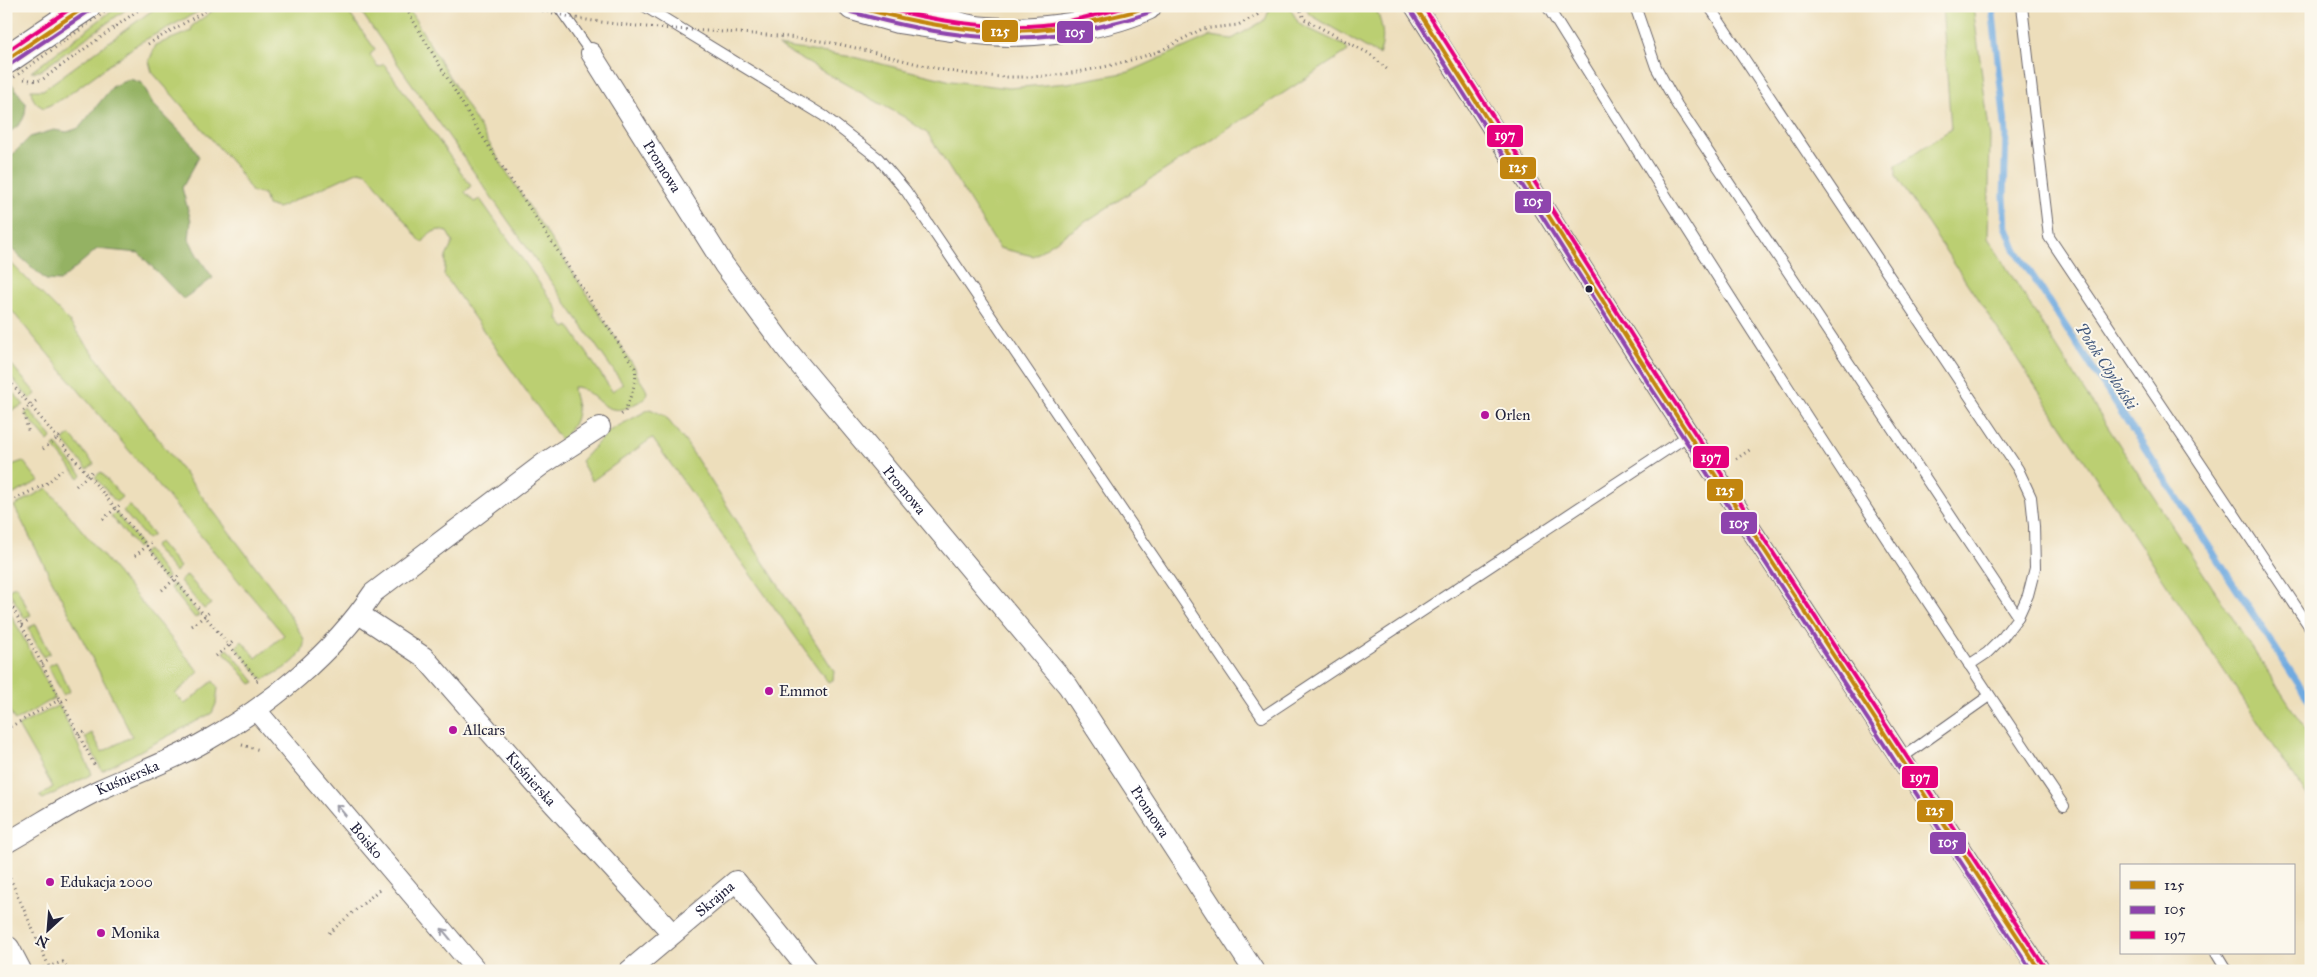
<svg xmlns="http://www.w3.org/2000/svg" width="2317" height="977" font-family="'IM FELL Great Primer',serif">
  <rect width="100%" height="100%" fill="#fbf7ec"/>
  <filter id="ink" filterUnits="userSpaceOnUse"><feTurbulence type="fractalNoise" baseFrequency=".02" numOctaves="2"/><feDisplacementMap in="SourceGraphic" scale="10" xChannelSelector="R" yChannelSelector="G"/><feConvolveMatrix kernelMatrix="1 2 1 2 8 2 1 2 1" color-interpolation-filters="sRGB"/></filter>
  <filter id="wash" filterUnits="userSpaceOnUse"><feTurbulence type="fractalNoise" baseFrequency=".0096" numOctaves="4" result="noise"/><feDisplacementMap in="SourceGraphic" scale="20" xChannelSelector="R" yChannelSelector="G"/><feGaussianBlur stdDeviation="1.12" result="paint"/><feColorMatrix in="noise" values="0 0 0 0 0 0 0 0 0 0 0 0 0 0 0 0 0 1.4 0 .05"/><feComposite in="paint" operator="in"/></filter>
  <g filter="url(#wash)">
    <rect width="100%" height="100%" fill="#eddebb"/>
    <g fill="#bbcf72" stroke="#6e7856">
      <polygon points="118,6 131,6 40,71 31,72"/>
      <path d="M158,6H209L139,43L64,98L44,108C36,104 32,100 31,90H43Z"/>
      <path d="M219,6H344L375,49L370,55L378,67L384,64L471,186L465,192L474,202L480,199L559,311L558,319L565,328L569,326L612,391L623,384L357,6H407L504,168L635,368C637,379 644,383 647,392L645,399C638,402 630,407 623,409C600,414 592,386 573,387C573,394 576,400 577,407C578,420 570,431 561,440L444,275L446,257L453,242L447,232L439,230L430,233L422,243L367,173L359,171L278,208L267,205L264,194L252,192L235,166L152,72L149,61L156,45L191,31L192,26Z"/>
      <polygon points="1271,6 1289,6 1299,24 1345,46 1348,51 1033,256 999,248 928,134 904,117 778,46 853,57 951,81 1009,88 1068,83 1129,72 1210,36 1232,39 1265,20"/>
      <path d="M1305,6H1375C1382,24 1386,37 1379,55L1309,14Z"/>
      <polygon points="1942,6 1973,6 1990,137 1988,238 2083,389 2311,738 2311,802 1896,176 1896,166 1951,129"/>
      <path d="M6,258L67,319L275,592L304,639C306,660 279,671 263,680L236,647L242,641L256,658L284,635L6,304Z"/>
      <polygon points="12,365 36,394 30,399 6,371"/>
      <polygon points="6,384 24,405 6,413"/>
      <polygon points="650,409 665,416 687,444 834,671 833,680 828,682 652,438 592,481 581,461 609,431"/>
      <polygon points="29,410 52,437 48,441 25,414"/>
      <polygon points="70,435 94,464 87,469 63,440"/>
      <polygon points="56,444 82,475 79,478 53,446"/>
      <polygon points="23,461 39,481 6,498 6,467"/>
      <polygon points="101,472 122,497 116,502 95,477"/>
      <polygon points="47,488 199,672 175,694 185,704 213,681 218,688 216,704 212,713 102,771 85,737 92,733 102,752 132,736 14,506"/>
      <polygon points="129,505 153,535 147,539 123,511"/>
      <polygon points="116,513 141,545 137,548 111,516"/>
      <polygon points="159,542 180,567 175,572 154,547"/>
      <polygon points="147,550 168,577 164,580 142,554"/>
      <polygon points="187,575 211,604 204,609 180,581"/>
      <polygon points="174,584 199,615 195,618 170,587"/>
      <polygon points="16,586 31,615 24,618 8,589"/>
      <polygon points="6,605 55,698 15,721 6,704"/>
      <polygon points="36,624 50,653 43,657 28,628"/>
      <polygon points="228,649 255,682 251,684 224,652"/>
      <polygon points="56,662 70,691 63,695 48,666"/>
      <polygon points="59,705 92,774 43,799 39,796 53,787 18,726"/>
    </g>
    <g fill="#94b264" stroke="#5b6a50">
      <polygon points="130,79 142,83 153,104 191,143 199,157 182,188 191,221 189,239 197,255 213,278 183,299 139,253 97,249 60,281 46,280 6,244 6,161 30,137 54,130 67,132 79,128 113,86"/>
      <path d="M12,84L26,104C25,121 21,125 6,134V88Z"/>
    </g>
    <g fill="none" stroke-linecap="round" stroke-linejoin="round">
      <polyline stroke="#70aae0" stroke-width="7" points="1992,6 2006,134 2004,196 2006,226 2015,249 2311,703"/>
    </g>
  </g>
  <g filter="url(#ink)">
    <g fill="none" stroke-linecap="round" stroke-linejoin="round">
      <defs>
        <g id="lane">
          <polyline points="558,6 591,53"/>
          <polyline points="644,6 824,116 878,158 906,191 1262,717 1689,435"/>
          <path d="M1547,6C1715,276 1886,543 2064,806"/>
          <polyline points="1635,6 1656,67 1677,105 2018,617"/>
          <polyline points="1709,6 2018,469 2031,497 2034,526 2035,568 2028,595 2018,617 2003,637 1987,653 1969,665"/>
          <polyline points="2022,6 2049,237 2311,629"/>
          <polyline points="1900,759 1989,696"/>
          <polyline points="2216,953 2227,971"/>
        </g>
        <g id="street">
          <polyline points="1415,6 1657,386 2040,971"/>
          <path id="s1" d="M591,53L724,265L788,351L1068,686L1254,971"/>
          <path id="s2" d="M359,614L424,657L538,787L672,933"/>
          <path id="s3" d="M256,710L477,971"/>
          <path id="s4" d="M6,843C37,826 67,805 99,790C134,774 172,761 206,741C270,705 332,654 373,593L543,464L600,427"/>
          <path id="s5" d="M629,971L736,881L809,971"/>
        </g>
        <g id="secondary">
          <polyline points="853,6 898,19 951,27"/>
          <polyline points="6,60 86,6"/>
          <polyline points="6,950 17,971"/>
        </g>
        <path id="highway" d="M913,6C929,13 953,27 970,29C1020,37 1102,27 1147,6"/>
      </defs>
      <use href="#lane" stroke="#696468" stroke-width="12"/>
      <use href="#street" stroke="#696468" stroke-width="22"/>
      <use href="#secondary" stroke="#696468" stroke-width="30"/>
      <use href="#highway" stroke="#696468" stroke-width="30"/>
      <g stroke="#696468" stroke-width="3" stroke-dasharray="1 4" stroke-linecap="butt">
        <path d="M402,6L407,10L478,130L635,368C638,383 629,398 625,412L619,416"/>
        <polyline points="1299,6 1304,19 1370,54 1389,71"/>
        <polyline points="148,44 214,6"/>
        <polyline points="1160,51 1202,29 1238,25 1257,15 1264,6"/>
        <polyline points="24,79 37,81 43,79 144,6"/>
        <polyline points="6,377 30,405 23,411 29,434"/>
        <polyline points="36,401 30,405 258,680 256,681"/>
        <polyline points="43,449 63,434"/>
        <polyline points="1736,459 1751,449"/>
        <polyline points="76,486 94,470"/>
        <polyline points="6,503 46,484 62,470"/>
        <polyline points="103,519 121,504"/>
        <polyline points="135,556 153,541"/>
        <polyline points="6,584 10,583"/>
        <polyline points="162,590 181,574"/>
        <polyline points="6,595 96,768"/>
        <polyline points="22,625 29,621"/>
        <polyline points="192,626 211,611"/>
        <polyline points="216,656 235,640"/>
        <polyline points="42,664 49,660"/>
        <polyline points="62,701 68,698"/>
        <polyline points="6,729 61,699"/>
        <polyline points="79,735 86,731"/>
        <polyline points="242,745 260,750"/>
        <polyline points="6,869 51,971"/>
        <polyline points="329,933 379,890"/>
        <polyline points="43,968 63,962 70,971"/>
      </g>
      <use href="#lane" stroke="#fff" stroke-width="10"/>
      <use href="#street" stroke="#fff" stroke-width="20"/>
      <use href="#secondary" stroke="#fff" stroke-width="28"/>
      <use href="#highway" stroke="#fff" stroke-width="28"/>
      <g stroke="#696468" stroke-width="3" stroke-dasharray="1 4" stroke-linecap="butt">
        <path d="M523,6C547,11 570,18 594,21C668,32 745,30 820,41C862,47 903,62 945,70C1019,85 1089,75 1160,51"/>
        <polyline points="6,83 113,6"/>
      </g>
      <defs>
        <g id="bus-1">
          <path d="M854,6C939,30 1019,42 1106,18C1120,15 1134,13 1146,6"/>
          <polyline points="1415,6 1657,386 2040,971"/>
          <polyline points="6,60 86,6"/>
        </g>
        <g id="bus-2">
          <polyline points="1410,9 1652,389 2032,971"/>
          <path d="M851,12C937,36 1019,49 1106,25C1121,21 1136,18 1150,12"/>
          <polyline points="9,65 89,11"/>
        </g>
        <g id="bus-3">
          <path d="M877,6C931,20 987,30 1043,25C1072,22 1101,14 1129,6"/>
          <polyline points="1423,6 1662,383 2045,968"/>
          <polyline points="6,52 74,6"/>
        </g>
      </defs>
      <use href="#bus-1" stroke="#fbf7ec" stroke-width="8"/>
      <use href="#bus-2" stroke="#fbf7ec" stroke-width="8"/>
      <use href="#bus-3" stroke="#fbf7ec" stroke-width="8"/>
      <use href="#bus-1" stroke="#c2850f" stroke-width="4"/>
      <use href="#bus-2" stroke="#8e44ad" stroke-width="4"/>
      <use href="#bus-3" stroke="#e5007d" stroke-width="4"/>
    </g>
    <defs><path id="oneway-shaft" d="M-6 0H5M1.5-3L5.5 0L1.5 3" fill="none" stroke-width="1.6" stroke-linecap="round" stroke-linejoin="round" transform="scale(1.25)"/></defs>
    <g stroke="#9c9ca7">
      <use href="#oneway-shaft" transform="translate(341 810) rotate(-130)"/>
      <use href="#oneway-shaft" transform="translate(446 934) rotate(-130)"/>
    </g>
  </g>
  <circle fill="#22223b" stroke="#fbf7ec" stroke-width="2" cx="1589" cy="289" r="4.5"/>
  <g fill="#b5179e" stroke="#fbf7ec" stroke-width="2">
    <circle cx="1485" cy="415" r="5"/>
    <circle cx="769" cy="691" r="5"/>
    <circle cx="453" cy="730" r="5"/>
    <circle cx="50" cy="882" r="5"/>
    <circle cx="101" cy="933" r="5"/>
  </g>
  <g text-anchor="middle" stroke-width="4" stroke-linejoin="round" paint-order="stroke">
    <g font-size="15" fill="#22223b" stroke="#fbf7ec">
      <text dy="5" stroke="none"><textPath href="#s1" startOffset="134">Promowa</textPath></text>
      <text dy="5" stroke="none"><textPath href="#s1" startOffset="539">Promowa</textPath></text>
      <text dy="5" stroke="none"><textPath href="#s4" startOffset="138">Kuśnierska</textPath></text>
      <text dy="5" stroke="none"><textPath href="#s2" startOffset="240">Kuśnierska</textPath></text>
      <text dy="5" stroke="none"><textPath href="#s1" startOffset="944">Promowa</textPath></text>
      <text dy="5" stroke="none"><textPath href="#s3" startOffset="171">Boisko</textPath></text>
      <text dy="5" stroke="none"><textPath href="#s5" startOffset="112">Skrajna</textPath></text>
    </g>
    <g font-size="15" fill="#22223b" stroke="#fbf7ec" text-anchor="start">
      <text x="1495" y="420">Orlen</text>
      <text x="779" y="696">Emmot</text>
      <text x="463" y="735">Allcars</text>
      <text x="60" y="887">Edukacja 2000</text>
      <text x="111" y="938">Monika</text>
    </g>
    <g font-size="16" font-style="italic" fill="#41587d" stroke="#fbf7ec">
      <text transform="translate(2107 366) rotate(57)" y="6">Potok Chyloński</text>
    </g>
  </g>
  <g stroke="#fbf7ec" stroke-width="2">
    <rect x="981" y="19" width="38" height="24" rx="5" fill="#c2850f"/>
    <rect x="1056" y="20" width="38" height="24" rx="5" fill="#8e44ad"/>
    <rect x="1486" y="124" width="38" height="24" rx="5" fill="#e5007d"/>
    <rect x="1499" y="156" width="38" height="24" rx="5" fill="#c2850f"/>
    <rect x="1514" y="190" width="38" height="24" rx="5" fill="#8e44ad"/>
    <rect x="1692" y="445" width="38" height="24" rx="5" fill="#e5007d"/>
    <rect x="1706" y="478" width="38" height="24" rx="5" fill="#c2850f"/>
    <rect x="1720" y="511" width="38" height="24" rx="5" fill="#8e44ad"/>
    <rect x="1901" y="765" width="38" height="24" rx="5" fill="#e5007d"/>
    <rect x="1916" y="799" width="38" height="24" rx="5" fill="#c2850f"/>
    <rect x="1929" y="831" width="38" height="24" rx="5" fill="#8e44ad"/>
  </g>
  <g font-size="14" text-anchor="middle" font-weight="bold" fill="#fff">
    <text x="1000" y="36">125</text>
    <text x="1075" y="37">105</text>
    <text x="1505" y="140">197</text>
    <text x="1518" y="172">125</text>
    <text x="1533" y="206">105</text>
    <text x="1711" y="462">197</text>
    <text x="1725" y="495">125</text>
    <text x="1739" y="528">105</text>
    <text x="1920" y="782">197</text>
    <text x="1935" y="815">125</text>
    <text x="1948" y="847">105</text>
  </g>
  <rect width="2317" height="977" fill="none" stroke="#fbf7ec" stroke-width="25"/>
  <rect x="2120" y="864" width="175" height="90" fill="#fbf7ec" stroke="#a4a2a5"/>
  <rect x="2130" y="881" width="25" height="8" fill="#c2850f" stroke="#a4a2a5"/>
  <text x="2164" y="890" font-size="15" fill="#22223b">125</text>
  <rect x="2130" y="906" width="25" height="8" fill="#8e44ad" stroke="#a4a2a5"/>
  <text x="2164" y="914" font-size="15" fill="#22223b">105</text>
  <rect x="2130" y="931" width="25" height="8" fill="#e5007d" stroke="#a4a2a5"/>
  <text x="2164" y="940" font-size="15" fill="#22223b">197</text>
  <g transform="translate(48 930) rotate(206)" stroke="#fbf7ec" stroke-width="4" paint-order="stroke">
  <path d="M0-4L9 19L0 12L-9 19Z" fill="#22223b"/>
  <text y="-8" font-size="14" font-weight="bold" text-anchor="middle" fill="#22223b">N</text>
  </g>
</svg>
